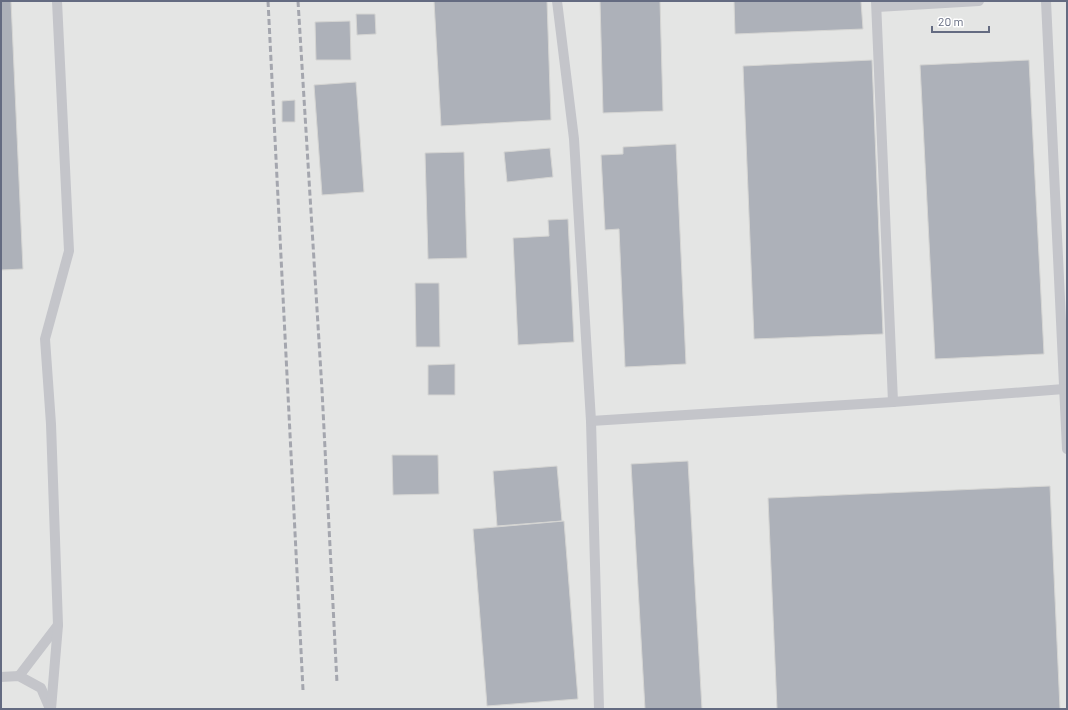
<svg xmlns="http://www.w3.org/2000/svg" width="1068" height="710" font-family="Barlow,sans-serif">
  <rect width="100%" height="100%" fill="#f3f4f0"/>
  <rect fill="#e4e5e4" x="1" y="1" width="1066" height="708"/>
  <g fill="#adb1b9" stroke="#d5d5d3">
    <polygon points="1,1 11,1 23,269 1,270"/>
    <polygon points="434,1 547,1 551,120 441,126"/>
    <polygon points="600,1 660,1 663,111 603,113"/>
    <polygon points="734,1 861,1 863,29 735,34"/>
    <polygon points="356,14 375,14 376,34 357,35"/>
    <polygon points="350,21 351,60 316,60 315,22"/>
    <polygon points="872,60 883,334 754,339 743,66"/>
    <polygon points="1029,60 1044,354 935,359 920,65"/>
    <polygon points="356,82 364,192 322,195 314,85"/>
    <polygon points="295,100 295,122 282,122 282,101"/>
    <polygon points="676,144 686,364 625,367 619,229 605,230 601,155 623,154 623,147"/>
    <polygon points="550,148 553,177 507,182 504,152"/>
    <polygon points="464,152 467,258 428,259 425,153"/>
    <polygon points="568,219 574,342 518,345 513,238 549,236 548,220"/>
    <polygon points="415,283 439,283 440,347 416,347"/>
    <polygon points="455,364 455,395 428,395 428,365"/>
    <polygon points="392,455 438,455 439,494 393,495"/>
    <polygon points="688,461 702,709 645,709 631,464"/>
    <polygon points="557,466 562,521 497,526 493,471"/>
    <polygon points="1050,486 1060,709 777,709 768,498"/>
    <polygon points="564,521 578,699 487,706 473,529"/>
  </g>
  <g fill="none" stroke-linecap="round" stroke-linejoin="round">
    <g stroke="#c4c5ca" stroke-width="10">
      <polyline points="557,1 574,139 591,421 599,709"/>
      <polyline points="876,1 893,402"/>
      <polyline points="1046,1 1067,449"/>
      <polyline points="877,7 979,1"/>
      <polyline points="591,421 893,402 1064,389"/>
      <polyline points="19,676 58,625"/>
      <polyline points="1,677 19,676 41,688 50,709"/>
      <polyline points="51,709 58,625 51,424 45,339 69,251 57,1"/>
    </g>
    <g stroke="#a4a6ae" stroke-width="3" stroke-dasharray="6 3" stroke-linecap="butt">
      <polyline points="268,1 303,690"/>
      <polyline points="298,1 322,390 337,683"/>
    </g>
  </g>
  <rect width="1068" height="710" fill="none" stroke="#646b81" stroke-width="4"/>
  <path d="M932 26v6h57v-6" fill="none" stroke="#646b81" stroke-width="2"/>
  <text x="938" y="26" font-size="12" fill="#646b81" stroke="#ffffff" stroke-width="3" paint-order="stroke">20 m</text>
</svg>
